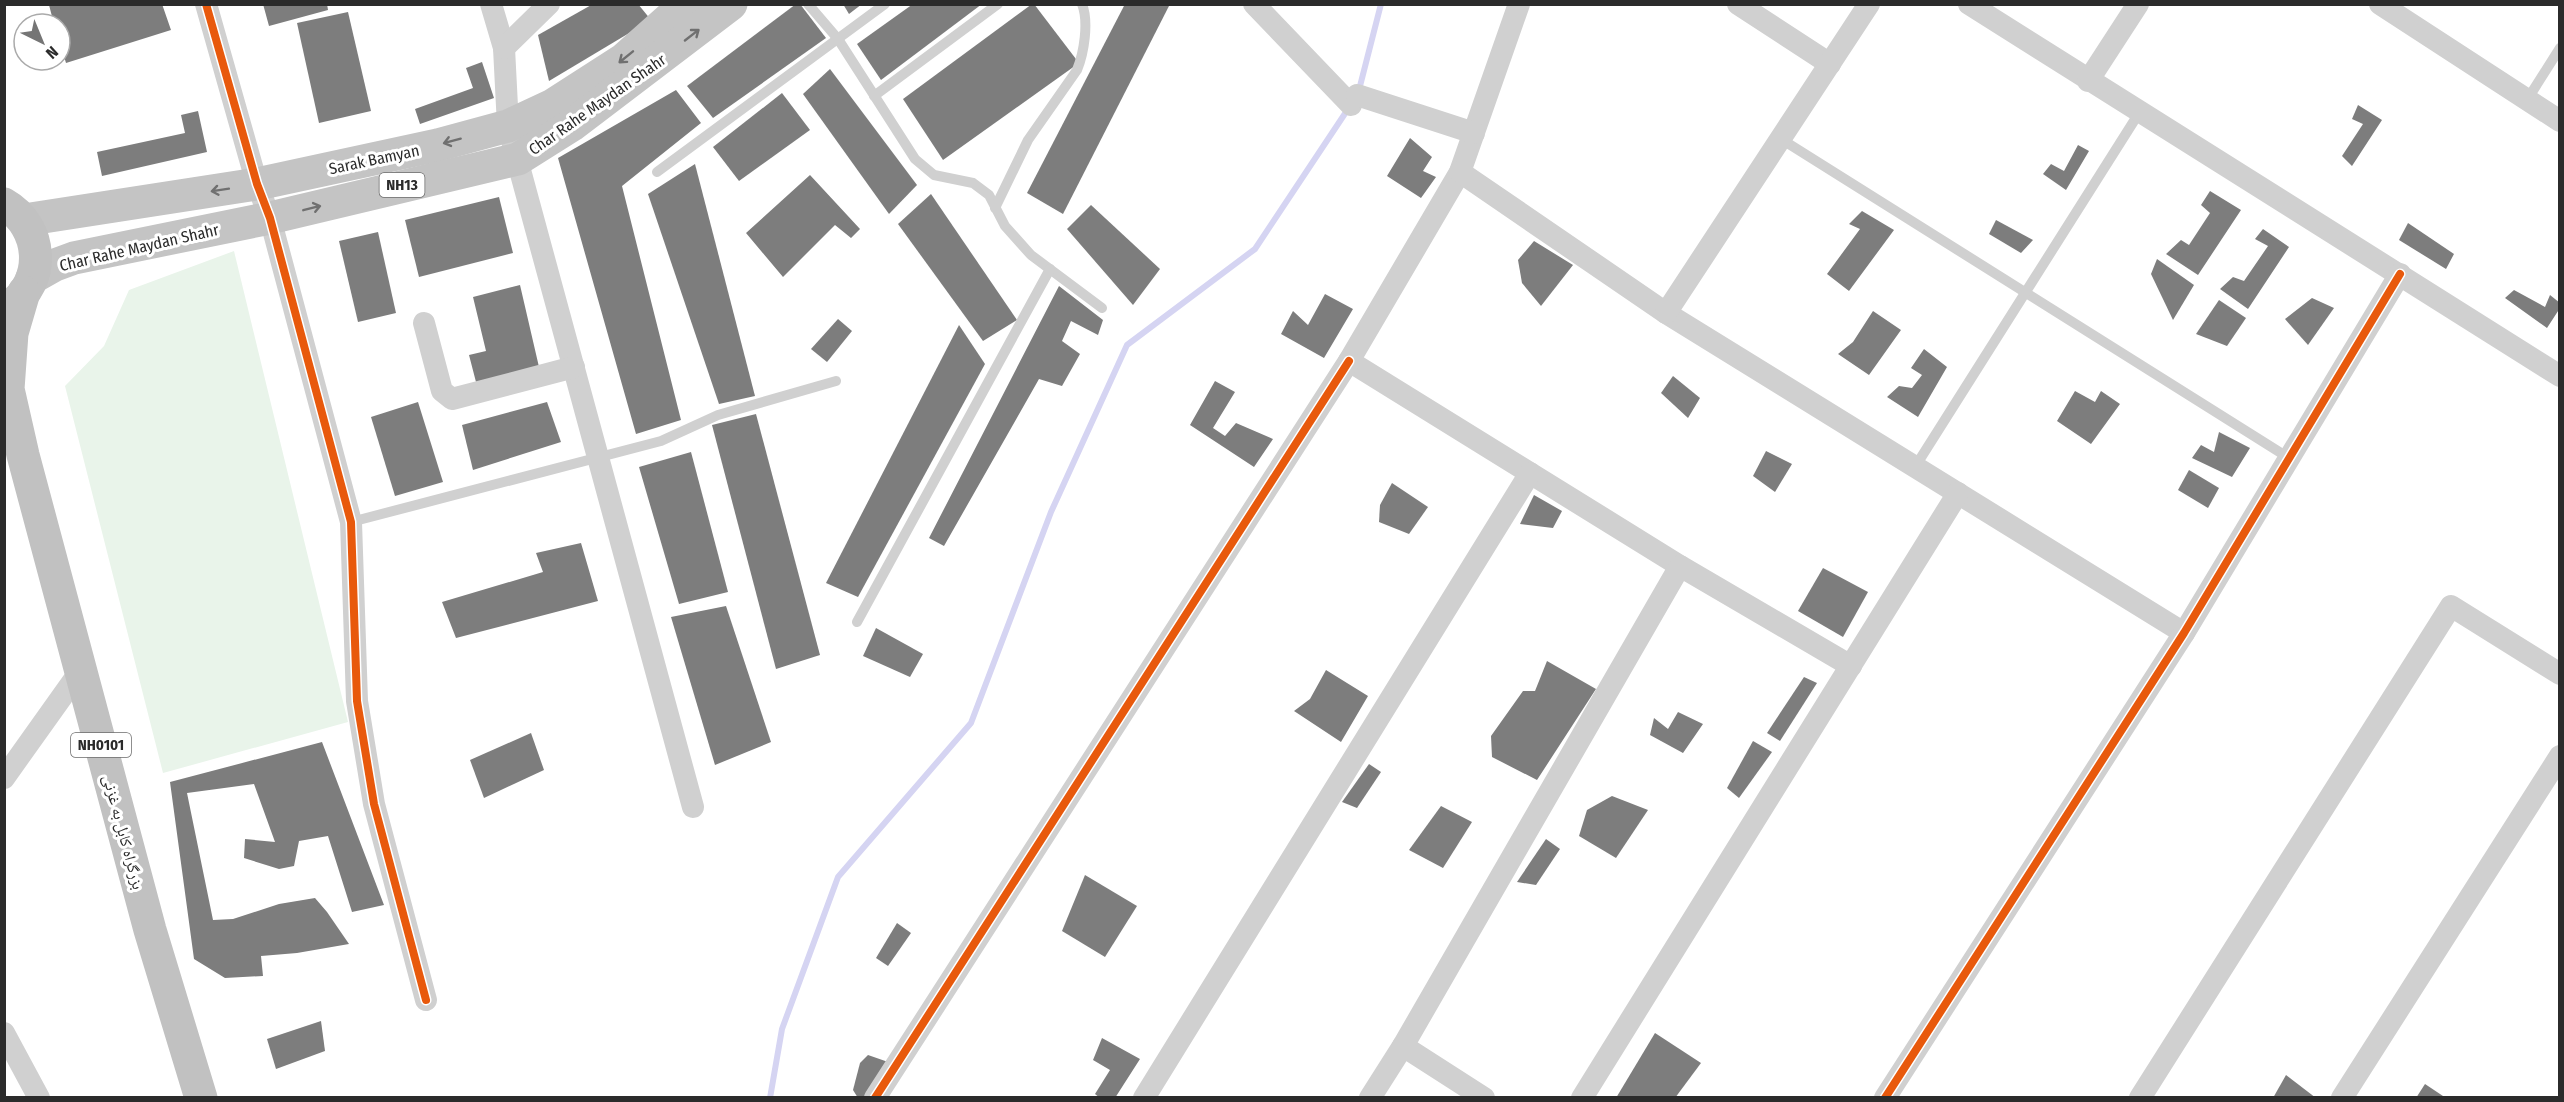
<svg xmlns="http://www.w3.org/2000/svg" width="2564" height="1102" font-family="'Fira Sans Condensed','Noto Naskh Arabic',sans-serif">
  <rect width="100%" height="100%" fill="#fff"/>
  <polygon fill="#e9f4ea" points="234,251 348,722 163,773 65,386 104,346 129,290"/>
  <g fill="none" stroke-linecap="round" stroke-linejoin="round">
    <g stroke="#d5d4f2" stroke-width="6">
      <polyline points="1359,90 1381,4"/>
      <polyline points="770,1098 782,1029 838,877 971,723 1051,512 1127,345 1255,249 1348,109"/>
    </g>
  </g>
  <g fill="#7d7d7d">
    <polygon points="51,4 162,4 171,30 66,63 60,43 60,24 54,24 49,5"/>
    <polygon points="263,4 327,4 328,10 269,26"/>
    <polygon points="593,4 638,4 651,20 549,81 538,35"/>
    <polygon points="796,4 800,4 826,38 713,118 687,86"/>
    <polygon points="843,4 862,4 849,14"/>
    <polygon points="913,4 982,4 881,80 857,44"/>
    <polygon points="1032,4 1034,4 1079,63 943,160 903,99"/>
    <polygon points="1125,4 1170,4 1063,214 1027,193"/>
    <polygon points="348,12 371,111 319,123 297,23"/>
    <polygon points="482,62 494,98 420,124 415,109 473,88 466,68"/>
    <polygon points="830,69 917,185 889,214 803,94"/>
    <polygon points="676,90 701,123 622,186 681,420 636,434 558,158"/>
    <polygon points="782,93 810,130 739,181 713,147"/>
    <polygon points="2358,105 2382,120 2352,166 2342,156 2363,124 2352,119"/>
    <polygon points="198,111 207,152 102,176 97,152 185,133 181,115"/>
    <polygon points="1410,138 1432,157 1423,171 1436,177 1421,198 1387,176"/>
    <polygon points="2078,145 2089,151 2066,190 2043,174 2051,164 2064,171"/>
    <polygon points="695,164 755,396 719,404 648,194"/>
    <polygon points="810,175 860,229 851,238 835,225 783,277 746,233"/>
    <polygon points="2210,191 2241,210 2198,275 2166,254 2181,240 2189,245 2210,213 2201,205"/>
    <polygon points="931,194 1017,320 983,341 898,224"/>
    <polygon points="499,197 513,253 419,277 405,220"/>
    <polygon points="1091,205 1160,269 1133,305 1067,229"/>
    <polygon points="1862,211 1894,230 1849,291 1827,274 1860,229 1849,224"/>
    <polygon points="1996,220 2033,240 2021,253 1989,234"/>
    <polygon points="2408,223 2454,254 2446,269 2399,240"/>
    <polygon points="2263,229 2289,247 2248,309 2220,289 2233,277 2244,281 2268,246 2255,239"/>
    <polygon points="378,232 396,313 358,322 339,241"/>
    <polygon points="1534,241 1573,265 1541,306 1522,283 1518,260"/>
    <polygon points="2157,259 2194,285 2173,320 2151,274"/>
    <polygon points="520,285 539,367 476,382 469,355 486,351 473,297"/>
    <polygon points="1059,286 1103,320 1098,335 1071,321 1062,341 1080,354 1062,386 1039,379 944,546 929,538"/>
    <polygon points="2514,290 2545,307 2550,295 2560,303 2560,308 2547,328 2505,298"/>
    <polygon points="1325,294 1353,309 1324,358 1281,334 1293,311 1308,325"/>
    <polygon points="2312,298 2334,308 2308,345 2285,319"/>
    <polygon points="2219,300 2246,318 2227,346 2196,334"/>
    <polygon points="1873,311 1901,330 1869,375 1838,354 1853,342"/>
    <polygon points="838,319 852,331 827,362 811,349"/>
    <polygon points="959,325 985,364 858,597 826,583"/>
    <polygon points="1924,349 1947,367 1918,417 1887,397 1899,386 1912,388 1922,375 1911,368"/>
    <polygon points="1673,376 1700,398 1688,418 1661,393"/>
    <polygon points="1215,381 1235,392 1213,428 1225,436 1236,423 1273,439 1254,467 1190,425"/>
    <polygon points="2075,391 2095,402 2101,391 2120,404 2091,444 2057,421"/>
    <polygon points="418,402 443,482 395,496 371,417"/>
    <polygon points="547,402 561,442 473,470 462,425"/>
    <polygon points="756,414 820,655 776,669 712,425"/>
    <polygon points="2219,432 2250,448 2232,477 2192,458 2201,445 2214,452"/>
    <polygon points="1766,451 1792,464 1775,492 1753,476"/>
    <polygon points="691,452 728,592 679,604 639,467"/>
    <polygon points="2189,470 2219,488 2208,508 2178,490"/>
    <polygon points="1392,483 1428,507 1409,534 1379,522 1380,505"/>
    <polygon points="1534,495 1562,511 1553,528 1520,524"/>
    <polygon points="581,543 598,601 456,638 442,602 543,572 536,553"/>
    <polygon points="1823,568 1868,592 1843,637 1798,611"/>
    <polygon points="726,606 771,742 715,765 671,617"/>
    <polygon points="876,628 923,654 910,677 863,656"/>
    <polygon points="1547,661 1596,689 1537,780 1492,757 1491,736 1523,691 1535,691"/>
    <polygon points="1326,670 1368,696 1341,742 1294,711 1310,699"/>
    <polygon points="1804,677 1817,683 1780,741 1767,733"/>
    <polygon points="1678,712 1703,724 1683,753 1650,735 1654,718 1668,729"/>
    <polygon points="531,733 544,770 484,798 470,760"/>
    <polygon points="1753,741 1772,752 1739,798 1727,788"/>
    <polygon points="322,742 384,905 352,912 328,836 299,841 294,866 279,869 244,858 245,839 275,842 254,784 187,793 213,920 233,919 279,904 315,898 327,912 349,944 297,953 261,956 263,976 225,978 194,959 170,782"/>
    <polygon points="1369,764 1381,772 1357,808 1342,802"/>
    <polygon points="1612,796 1648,810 1616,858 1579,836 1587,810"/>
    <polygon points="1441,806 1472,822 1443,868 1409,850"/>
    <polygon points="1546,839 1560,849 1536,885 1517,882"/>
    <polygon points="1085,875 1137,906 1105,957 1062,931"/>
    <polygon points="897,923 911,933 888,966 876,958"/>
    <polygon points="321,1021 325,1051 276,1069 267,1039"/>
    <polygon points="1655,1033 1701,1063 1675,1098 1616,1098"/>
    <polygon points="1102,1038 1140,1059 1115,1098 1100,1098 1095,1094 1110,1070 1093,1060"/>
    <polygon points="868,1055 891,1063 873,1098 858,1098 853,1090 860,1063"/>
    <polygon points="2286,1075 2316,1098 2273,1098"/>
    <polygon points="2425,1084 2446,1098 2416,1098"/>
  </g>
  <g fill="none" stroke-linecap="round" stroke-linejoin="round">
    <g stroke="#d0d0d0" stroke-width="10">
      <polyline points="808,4 838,39 915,159 934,175 973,183 989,195 1005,226 1031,255 1102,308"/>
      <polyline points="874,96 998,4"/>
      <polyline points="2527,100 2560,48"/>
      <polyline points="1781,139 2289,458"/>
      <polyline points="657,172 885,4"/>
      <path d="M995,208L1028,140L1077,70C1084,53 1089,22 1082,4"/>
      <polyline points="1915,467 2139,113"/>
      <polyline points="351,522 661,441 718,415 836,381"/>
      <polyline points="857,622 1050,269"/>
    </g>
    <g stroke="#d0d0d0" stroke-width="22">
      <polyline points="206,4 257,184 270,218 351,522 357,701 374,804 426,1000"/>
      <polyline points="491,4 504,48 508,126 693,807"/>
      <polyline points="1254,4 1351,105"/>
      <polyline points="1519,4 1460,172 1349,361 1680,566"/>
      <polyline points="1738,4 1830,64"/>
      <polyline points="1969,4 2560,376"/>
      <polyline points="2380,4 2560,121"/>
      <polyline points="504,48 549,4"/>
      <polyline points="2088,81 2138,4"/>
      <polyline points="1357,95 1474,133"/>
      <polyline points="1460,172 1666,313 2184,633"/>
      <polyline points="1666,313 1869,4"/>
      <polyline points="424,323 442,391 452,399 574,367"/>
      <polyline points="4,778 81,670"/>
      <polyline points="4,1033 39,1098"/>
      <polyline points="875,1098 1349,361"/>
      <polyline points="1144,1098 1530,473"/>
      <polyline points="1370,1098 1403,1046"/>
      <polyline points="1484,1098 1403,1046 1680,566 1851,666"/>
      <polyline points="1582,1098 1958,493"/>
      <polyline points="1885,1098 2184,633 2400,274"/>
      <polyline points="2140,1098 2451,606 2560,674"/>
      <polyline points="2342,1098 2560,756"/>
    </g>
    <g stroke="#c4c4c4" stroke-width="33">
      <polyline points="24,220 257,184 438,145 508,126 553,105 623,60 686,4"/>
      <polyline points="32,278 55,265 74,258 270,218 518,159 572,125 731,4"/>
    </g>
    <g stroke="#c1c1c1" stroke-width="33">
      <path d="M4,204C43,226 47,282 9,307"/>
      <polyline points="24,292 12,333 8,389 23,455 150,930 201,1098"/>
    </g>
    <defs>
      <g id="cycleway">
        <polyline points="206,4 257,184 270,218 351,522 357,701 374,804 426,1000"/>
        <polyline points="875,1098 1349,361"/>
        <polyline points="1885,1098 2184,633 2400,274"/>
      </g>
    </defs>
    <use href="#cycleway" stroke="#fff" stroke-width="11"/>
    <use href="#cycleway" stroke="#e8590c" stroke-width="8"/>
  </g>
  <defs><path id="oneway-shaft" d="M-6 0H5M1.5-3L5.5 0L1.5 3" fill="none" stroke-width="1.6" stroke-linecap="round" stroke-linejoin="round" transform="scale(1.5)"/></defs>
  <g stroke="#707070">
    <use href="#oneway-shaft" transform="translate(692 35) rotate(-38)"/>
    <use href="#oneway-shaft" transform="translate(626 57) rotate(141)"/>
    <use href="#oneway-shaft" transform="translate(452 141) rotate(165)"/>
    <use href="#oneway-shaft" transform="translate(220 190) rotate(171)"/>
    <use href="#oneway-shaft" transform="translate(312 208) rotate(-14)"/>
  </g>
  <g text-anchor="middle" stroke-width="6" stroke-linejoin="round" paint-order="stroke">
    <g fill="#fff" stroke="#6b6b6b" stroke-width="1.5">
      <rect x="379.5" y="173" width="45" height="24" rx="4.5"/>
      <rect x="71" y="733" width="60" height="24" rx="4.5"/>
    </g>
    <g font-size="15" font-weight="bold" fill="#2b2b2b">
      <text x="402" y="190">NH13</text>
      <text x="101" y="750">NH0101</text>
    </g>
    <g font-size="16" fill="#2b2b2b" stroke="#fff">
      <text transform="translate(597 104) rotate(-35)" y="6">Char Rahe Maydan Shahr</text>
      <text transform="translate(374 159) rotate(-12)" y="6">Sarak Bamyan</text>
      <text transform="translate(139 247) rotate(-13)" y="6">Char Rahe Maydan Shahr</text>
      <text transform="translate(124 832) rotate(75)" y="6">بزرگراه کابل به غزنی</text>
    </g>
  </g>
  <rect width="2564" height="1102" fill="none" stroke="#2b2b2b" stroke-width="12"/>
  <g transform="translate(42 42) rotate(137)"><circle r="28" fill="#ffffff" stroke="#aaaaaa" stroke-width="1.5"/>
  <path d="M0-4.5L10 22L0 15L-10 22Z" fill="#757575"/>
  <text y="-9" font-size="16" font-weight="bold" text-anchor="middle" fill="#2b2b2b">N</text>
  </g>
</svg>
